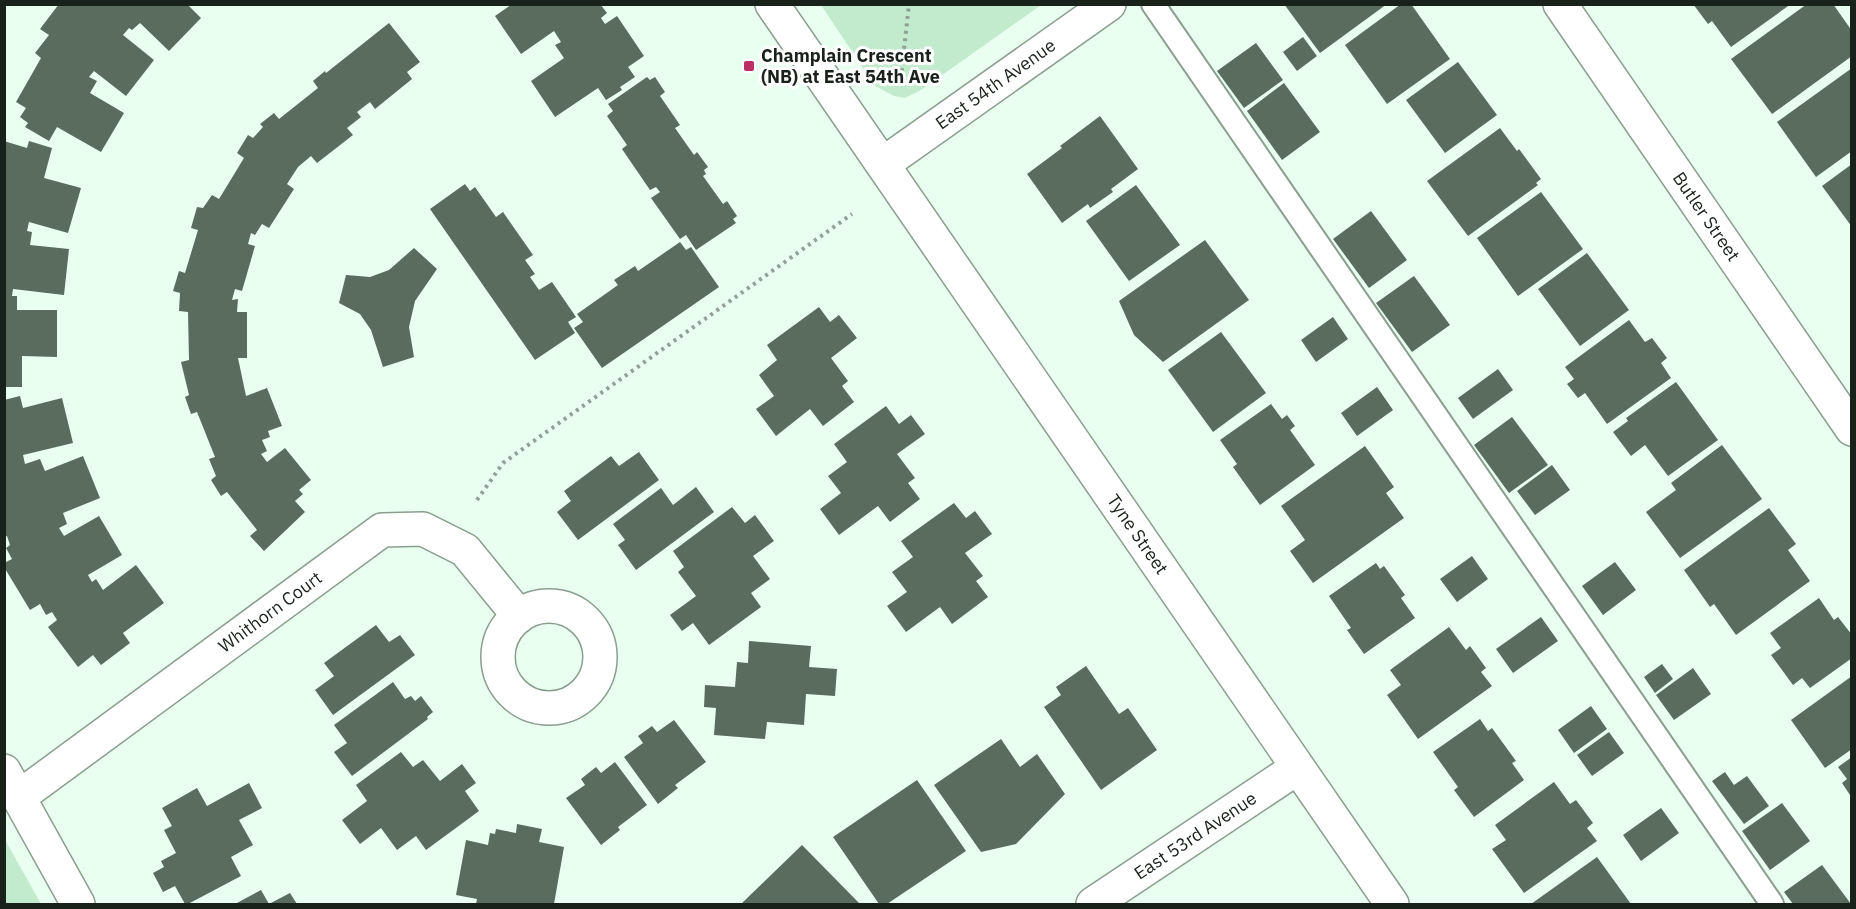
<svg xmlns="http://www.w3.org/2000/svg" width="1856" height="909" font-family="'IBM Plex Sans',sans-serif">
  <rect width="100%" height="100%" fill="#e9ffef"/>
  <g fill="#c1ebcc">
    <polygon points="821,5 1041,5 921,90 905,98 894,96 875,86"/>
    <polygon points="4,838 41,904 5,904"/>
  </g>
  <g fill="#596c5e">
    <polygon points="59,4 187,4 201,18 169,51 140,23 132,30 129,28 123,35 154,60 126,96 94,71 89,77 97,81 90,93 124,113 101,152 57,127 49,141 25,127 28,123 20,117 26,108 16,102 41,58 35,53 49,35 40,29"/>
    <polygon points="512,4 600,4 607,13 601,18 605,24 617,16 644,56 628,67 635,77 620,87 622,90 606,100 598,88 555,117 531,81 564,58 555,45 561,42 554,31 521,54 495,16"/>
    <polygon points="1284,4 1387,4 1320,53"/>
    <polygon points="1401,4 1411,4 1450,59 1387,104 1345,45"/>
    <polygon points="1693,4 1791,4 1731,47 1712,21 1708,24"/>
    <polygon points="1807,4 1833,4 1852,31 1852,56 1772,114 1731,59"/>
    <polygon points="389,23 420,62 407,72 412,79 375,109 370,102 357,112 361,117 347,128 353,135 317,163 311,156 298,167 287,184 294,189 269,228 262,224 255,235 251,233 248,244 255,246 242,291 235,289 232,300 238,299 237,312 247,312 247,358 238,358 246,396 267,388 282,426 268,431 270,437 262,440 267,451 261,454 267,462 285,448 311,480 299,490 303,494 295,501 305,512 264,551 250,536 257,530 227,492 221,496 211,480 216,476 209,459 215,457 197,412 191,414 185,397 189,395 181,362 189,360 188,312 179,311 180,293 173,291 179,271 185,273 198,230 191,228 197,207 203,208 212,195 219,199 244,158 237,153 248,135 253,138 263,127 260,124 274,113 279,119 318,88 313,81 325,71 326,73"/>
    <polygon points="1303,37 1317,56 1297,71 1283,52"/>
    <polygon points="1256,43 1283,80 1244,108 1217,71"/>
    <polygon points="1458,62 1497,115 1445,153 1406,100"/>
    <polygon points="1852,68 1852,151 1816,177 1777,122"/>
    <polygon points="647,77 650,80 655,77 665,92 660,96 680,125 675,128 694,155 697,152 708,167 704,170 706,174 703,176 723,204 727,201 737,216 733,219 736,223 696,250 686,235 680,239 651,198 660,192 656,187 650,190 622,149 627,145 607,116 613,111 608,104"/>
    <polygon points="1284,83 1320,132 1282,160 1247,111"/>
    <polygon points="1100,116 1138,169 1111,189 1113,192 1090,208 1088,204 1062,223 1027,174 1062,148 1060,146"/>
    <polygon points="1500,128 1517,151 1519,149 1541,179 1536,183 1538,185 1468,236 1427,181"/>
    <polygon points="4,141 27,148 29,141 52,148 44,178 81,188 68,233 29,222 27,231 32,232 30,245 69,249 64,295 13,289 12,296 17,296 17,310 57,310 57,357 22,356 22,387 4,387"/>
    <polygon points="1852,164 1852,227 1822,186"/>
    <polygon points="465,184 470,191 475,187 496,217 503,212 533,255 525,260 535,274 530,277 539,290 552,282 576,317 568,322 575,333 535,360 430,209"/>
    <polygon points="1136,185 1180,245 1129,281 1086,221"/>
    <polygon points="1541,192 1583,249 1518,296 1477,238"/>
    <polygon points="1371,211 1407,260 1369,288 1333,239"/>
    <polygon points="1205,240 1249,300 1163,362 1134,335 1119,301"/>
    <polygon points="680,242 686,250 691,247 719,287 602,368 574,328 583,322 577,314 618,285 614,280 635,266 638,271"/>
    <polygon points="414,248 437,269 415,301 409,327 414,357 383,367 371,330 360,314 339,303 346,275 370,277 389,270"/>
    <polygon points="1587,253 1629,310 1580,346 1538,289"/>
    <polygon points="1414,276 1450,325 1412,352 1376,303"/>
    <polygon points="819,307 830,322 839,315 857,338 831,358 848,381 842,386 854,402 823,426 810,409 776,436 756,409 774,396 759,375 777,360 767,345"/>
    <polygon points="1333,317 1348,339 1316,362 1301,340"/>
    <polygon points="1629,320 1645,342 1652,338 1667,358 1661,363 1671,378 1607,424 1585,393 1578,398 1567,384 1574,379 1565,367"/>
    <polygon points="1221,332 1266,393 1213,432 1168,370"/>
    <polygon points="1498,369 1513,390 1473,419 1458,398"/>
    <polygon points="1676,382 1718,440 1668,476 1645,445 1631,456 1613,432 1628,421 1626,418"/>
    <polygon points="1377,387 1393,410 1357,436 1341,413"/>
    <polygon points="20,396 23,408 62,398 73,443 23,455 25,464 40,459 45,471 83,456 100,498 63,513 67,524 59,528 64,536 99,516 122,555 88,575 92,582 96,579 103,590 136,565 164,603 123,633 130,643 101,665 93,655 78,667 48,627 57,620 52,612 46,615 40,604 30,610 4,567 4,563 12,559 6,548 10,545 7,536 4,537 4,400"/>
    <polygon points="1271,404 1282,419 1287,415 1295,426 1290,430 1315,465 1260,505 1233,467 1237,464 1220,440"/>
    <polygon points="886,406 899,424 911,415 925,434 897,454 915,478 908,483 920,499 890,522 878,506 839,535 820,509 841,493 828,476 847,462 834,444"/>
    <polygon points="1512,417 1548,465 1509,493 1474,445"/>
    <polygon points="1722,445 1762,499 1680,558 1646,512 1676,490 1671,483"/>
    <polygon points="1365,446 1394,487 1386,493 1404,518 1313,583 1290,551 1305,540 1281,506"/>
    <polygon points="639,452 659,480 578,540 557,512 571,501 564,491 611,456 619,466"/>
    <polygon points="1552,465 1570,490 1535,515 1517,491"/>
    <polygon points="696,487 714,512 636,570 618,545 625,540 613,524 661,488 673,505"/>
    <polygon points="954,503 966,518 975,511 992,534 965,553 983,576 976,581 988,597 952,624 940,607 906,632 887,606 907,592 892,572 913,557 901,541"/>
    <polygon points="732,507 745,523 755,515 774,541 753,556 770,579 751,593 761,607 709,645 693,623 682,631 670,615 696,596 678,572 684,567 673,551"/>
    <polygon points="1769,508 1796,544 1788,550 1810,581 1736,635 1714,604 1710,607 1684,570"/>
    <polygon points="1472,556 1488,579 1457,602 1440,579"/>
    <polygon points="1615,562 1636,590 1603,615 1582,586"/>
    <polygon points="1376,563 1380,569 1384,566 1405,595 1401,598 1415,618 1364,654 1347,630 1351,628 1329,596"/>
    <polygon points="1819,598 1834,620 1838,617 1852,635 1852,658 1810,688 1802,678 1793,685 1771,655 1781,648 1770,633"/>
    <polygon points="1541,617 1558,641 1513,673 1496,649"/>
    <polygon points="376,625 389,642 400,635 415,655 333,715 315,690 334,676 324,663"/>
    <polygon points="1449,627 1466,650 1470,646 1486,668 1481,672 1492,686 1418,739 1387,695 1401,685 1390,670"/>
    <polygon points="749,641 811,646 809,667 837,669 835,696 806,694 804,725 767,722 765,739 714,735 716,708 704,707 705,685 735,687 737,662 748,663"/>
    <polygon points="1662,664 1673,679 1655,693 1644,677"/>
    <polygon points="1086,666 1119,714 1128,708 1157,750 1101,790 1044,707 1061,695 1056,687"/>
    <polygon points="1693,668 1711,694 1674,720 1656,695"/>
    <polygon points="1852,676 1852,749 1825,768 1791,720"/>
    <polygon points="393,682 405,699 411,696 415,701 421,696 433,712 427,717 428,719 352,776 334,752 347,743 334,725"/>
    <polygon points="1591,706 1607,729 1574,753 1558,730"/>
    <polygon points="1480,719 1488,731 1492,728 1516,761 1512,763 1524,780 1474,817 1454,790 1458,787 1433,752"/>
    <polygon points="674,720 706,762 675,785 678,788 658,804 624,757 643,743 638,736 652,726 657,732"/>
    <polygon points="1609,732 1624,753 1592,776 1577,755"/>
    <polygon points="1001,739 1020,767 1037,754 1065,794 1016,844 981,852 934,785"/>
    <polygon points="401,752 413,767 423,760 440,781 462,764 476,783 465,791 479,811 426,850 416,836 397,850 381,828 360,844 342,820 367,801 356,785"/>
    <polygon points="1852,757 1852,794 1850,795 1842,783 1847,779 1838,767"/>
    <polygon points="615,762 647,805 618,827 620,830 601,845 566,798 585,785 581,779 596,767 601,773"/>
    <polygon points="1725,772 1734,785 1747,776 1769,806 1744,824 1712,781"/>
    <polygon points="917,780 966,851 887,904 879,904 833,837"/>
    <polygon points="1554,782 1570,804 1576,800 1593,823 1587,828 1597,841 1524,893 1492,849 1506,840 1495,825"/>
    <polygon points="249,783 262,808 239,820 253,845 231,857 241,876 188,904 185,904 175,886 163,892 153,873 164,867 161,861 176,853 164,830 172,826 162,808 197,788 207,806"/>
    <polygon points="1782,803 1810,841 1770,870 1742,831"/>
    <polygon points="1661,808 1679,833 1641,861 1623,835"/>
    <polygon points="517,824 542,829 539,842 564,847 554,904 476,904 477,899 456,895 466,840 488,845 490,833 495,834 496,829 516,833"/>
    <polygon points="802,845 860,904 741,904"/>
    <polygon points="1597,857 1631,904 1531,904"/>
    <polygon points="1822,865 1851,904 1793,904 1784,892"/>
    <polygon points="261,890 269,904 235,904"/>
    <polygon points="290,893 297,904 269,904"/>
  </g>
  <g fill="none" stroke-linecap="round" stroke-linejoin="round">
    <defs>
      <polyline id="lane" points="1153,4 1772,904"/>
      <g id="street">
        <path id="s1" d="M1560,4L1852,429"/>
        <circle cx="549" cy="657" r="51"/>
        <polyline points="4,771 78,904"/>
        <path id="s2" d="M19,797L382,530L423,529L465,550L519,616"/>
        <path id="s3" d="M1093,904L1297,768"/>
      </g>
      <g id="secondary">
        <path id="s4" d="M772,4L1392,904"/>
        <path id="s5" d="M883,164L1109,4"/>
      </g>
    </defs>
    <use href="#lane" stroke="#8a9e8f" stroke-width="26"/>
    <use href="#street" stroke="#8a9e8f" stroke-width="36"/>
    <use href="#secondary" stroke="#8a9e8f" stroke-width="36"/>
    <g stroke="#91a195" stroke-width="4" stroke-dasharray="3 4.5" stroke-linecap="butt">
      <polyline points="900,86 909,4"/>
      <polyline points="477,500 503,463 852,214"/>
    </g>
    <use href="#lane" stroke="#fff" stroke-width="22"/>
    <use href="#street" stroke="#fff" stroke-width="33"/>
    <use href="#secondary" stroke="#fff" stroke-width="33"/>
  </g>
  <rect fill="#bb2f63" stroke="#fff" stroke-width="2" x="743" y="60" width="12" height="12" rx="3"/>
  <g text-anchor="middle" stroke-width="6" stroke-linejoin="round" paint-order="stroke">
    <g font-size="18" font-weight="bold" fill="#19211b" stroke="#fff" text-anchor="start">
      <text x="761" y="62">Champlain Crescent<tspan x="761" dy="21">(NB) at East 54th Ave</tspan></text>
    </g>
    <g font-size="18" fill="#19211b" stroke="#fff">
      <text dy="6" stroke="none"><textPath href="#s5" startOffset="138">East 54th Avenue</textPath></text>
      <text dy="6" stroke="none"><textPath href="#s1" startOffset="258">Butler Street</textPath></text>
      <text dy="6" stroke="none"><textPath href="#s4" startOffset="644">Tyne Street</textPath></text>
      <text dy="6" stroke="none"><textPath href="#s2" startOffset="312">Whithorn Court</textPath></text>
      <text dy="6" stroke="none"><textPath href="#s3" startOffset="123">East 53rd Avenue</textPath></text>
    </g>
  </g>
  <rect width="1856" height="909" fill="none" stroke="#19211b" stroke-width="12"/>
</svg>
